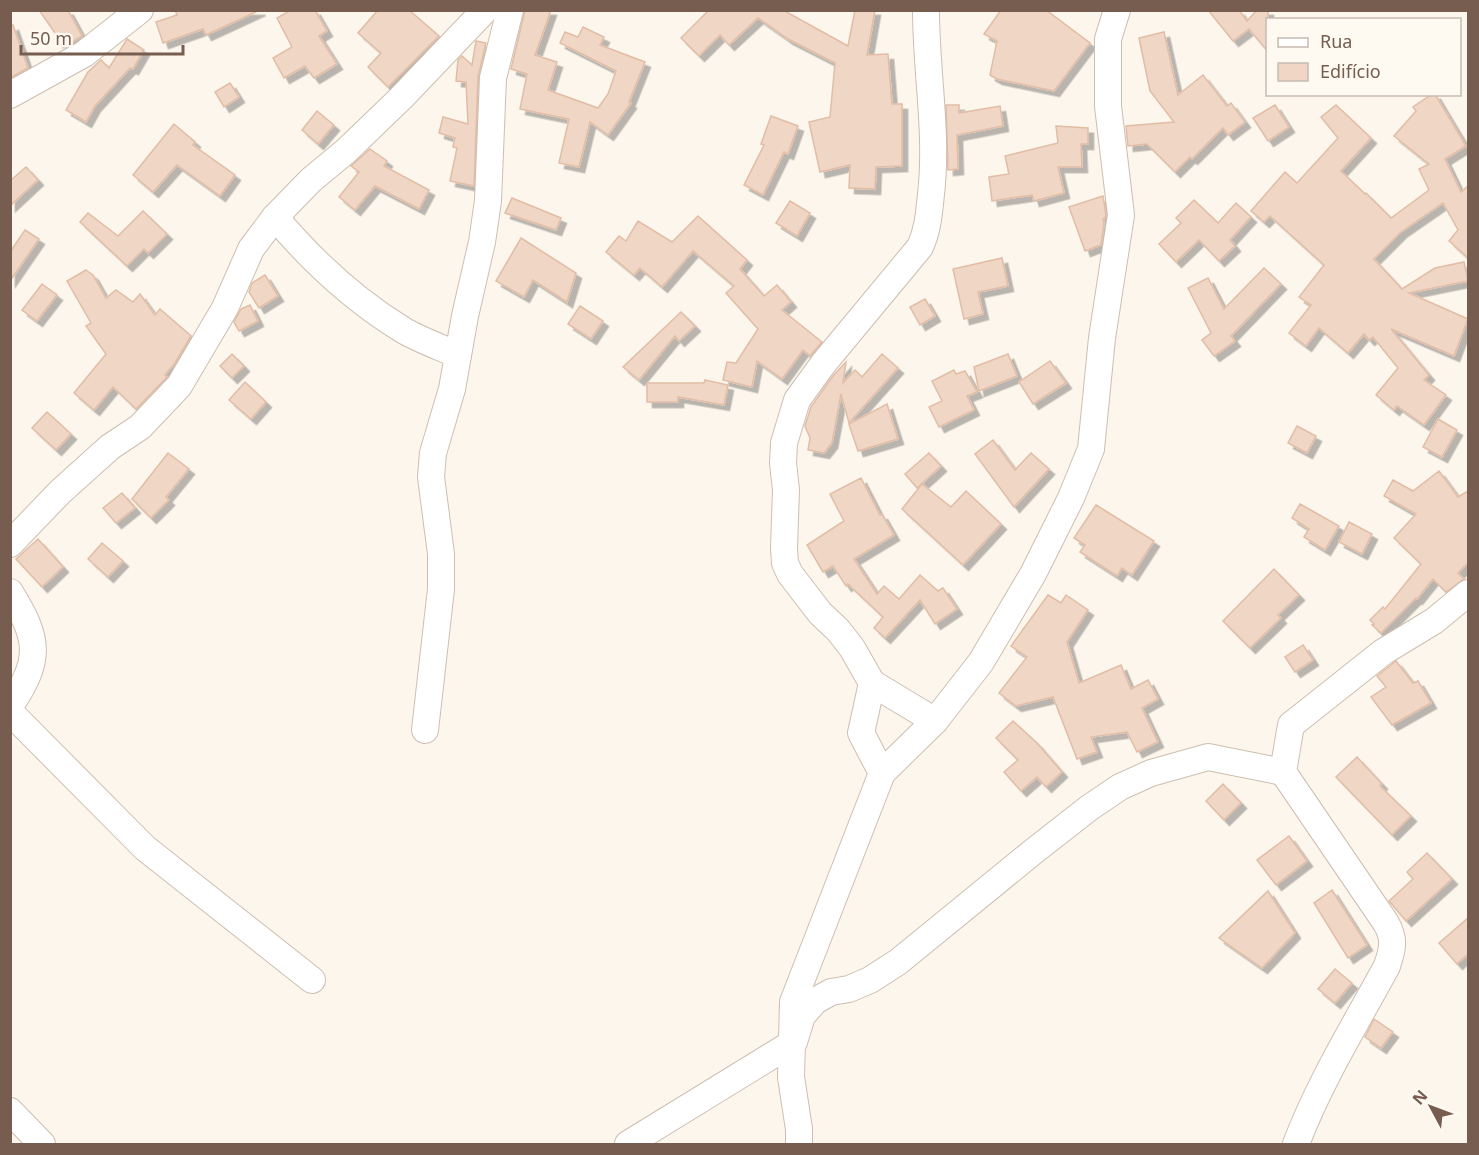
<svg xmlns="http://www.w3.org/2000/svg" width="1479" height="1155" font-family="'Noto Sans',sans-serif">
  <defs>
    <filter id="shadow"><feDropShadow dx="5.5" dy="5.5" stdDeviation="0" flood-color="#0004"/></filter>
  </defs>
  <rect width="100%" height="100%" fill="#fcf6ec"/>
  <g fill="#f0d6c4" stroke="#e2bda6" stroke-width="1.5" filter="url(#shadow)">
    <polygon points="39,10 68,10 82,36 63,48 55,33"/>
    <polygon points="175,10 260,10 206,35 203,29 163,43 156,22 177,15"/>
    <polygon points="291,10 315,10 327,31 319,36 337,64 314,78 305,66 284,78 273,58 292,47 277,18"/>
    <polygon points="378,10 409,10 439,36 388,87 368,67 381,53 358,33"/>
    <polygon points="525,10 551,10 535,55 557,62 548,90 598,108 608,94 616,71 560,43 565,32 578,37 583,27 604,37 600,45 645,62 629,102 631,103 608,135 590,122 579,167 559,163 569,119 520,109 527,74 511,69"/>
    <polygon points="709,10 783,10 848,46 855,10 875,10 867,55 888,54 892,104 902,104 902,166 876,167 875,189 849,188 850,165 820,172 809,122 830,117 835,63 788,39 758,18 729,45 720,35 699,56 681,38"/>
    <polygon points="1001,10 1046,10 1090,43 1054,91 997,79 990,75 997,41 984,34"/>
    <polygon points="1208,10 1239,10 1247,21 1257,10 1268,10 1268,52 1249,29 1233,41"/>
    <polygon points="13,25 28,68 10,78 10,26"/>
    <polygon points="1164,32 1178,95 1203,75 1227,106 1231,103 1245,122 1228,135 1223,128 1192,159 1190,157 1175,172 1147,144 1128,146 1126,126 1174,122 1150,91 1139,38"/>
    <polygon points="127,39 144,50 133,69 130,68 95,106 86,122 66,110 88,72 101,60 109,68"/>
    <polygon points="476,41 486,43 478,77 474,186 450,181 457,148 453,147 455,138 439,133 443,117 468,124 466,82 456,81 458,60 462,56 472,65"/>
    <polygon points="230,83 239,97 224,107 215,92"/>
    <polygon points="1432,94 1435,94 1466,146 1445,159 1461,192 1468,186 1468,258 1449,241 1458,230 1443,203 1401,232 1374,259 1402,289 1435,268 1464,262 1468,281 1409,293 1468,319 1454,356 1391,329 1429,375 1424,380 1446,395 1424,425 1397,406 1394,410 1376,395 1398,368 1373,337 1369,340 1364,334 1348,353 1319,328 1306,346 1289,333 1311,305 1299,297 1324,265 1270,216 1264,222 1251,211 1285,172 1297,183 1338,138 1321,117 1336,105 1371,138 1341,171 1365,194 1366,193 1391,218 1429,190 1419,169 1429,164 1394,136 1416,111 1413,107"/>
    <polygon points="946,105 959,105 959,113 1000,106 1003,126 957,135 958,169 948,170"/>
    <polygon points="1275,105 1289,127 1268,141 1253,118"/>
    <polygon points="317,111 334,125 318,144 302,130"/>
    <polygon points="771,116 798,126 788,154 784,152 763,195 744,185 764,145 761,144"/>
    <polygon points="174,124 195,142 193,145 235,175 220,196 177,165 153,192 133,175"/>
    <polygon points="1056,126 1088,128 1088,144 1081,144 1082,167 1058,167 1064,193 1034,201 1032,195 992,201 989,177 1009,174 1005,156 1058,143"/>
    <polygon points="370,149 387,161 384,166 429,190 419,209 375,186 355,210 339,197 359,172 351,166"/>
    <polygon points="26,167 38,180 10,206 10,181"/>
    <polygon points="1103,196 1106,215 1105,218 1103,219 1104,224 1101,245 1085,251 1069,207"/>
    <polygon points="512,198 561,218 556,230 505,213"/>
    <polygon points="1194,200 1218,223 1236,203 1251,217 1230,240 1235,246 1219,261 1199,240 1176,262 1159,244 1181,223 1176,218"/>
    <polygon points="790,201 810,213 797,236 776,223"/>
    <polygon points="143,211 167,234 148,253 144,249 127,266 80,222 88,213 118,236"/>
    <polygon points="698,216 747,260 740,269 764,296 777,285 791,302 782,310 822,342 810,356 803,350 782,379 757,361 752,387 723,380 727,362 736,363 758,329 726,293 734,286 693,251 662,287 640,268 634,275 606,252 619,236 626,241 638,221 672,242"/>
    <polygon points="25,230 39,239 10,281 10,252"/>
    <polygon points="521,238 576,273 567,302 533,280 524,297 496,281"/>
    <polygon points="1002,258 1008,286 978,292 983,314 964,319 953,269"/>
    <polygon points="1264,268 1281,284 1231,336 1235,341 1214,356 1202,340 1211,333 1188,288 1208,278 1224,309"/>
    <polygon points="86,270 93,275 106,298 116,290 133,302 140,294 155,315 160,309 191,336 175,363 165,375 167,377 136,409 113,387 94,410 74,393 106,354 86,326 91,323 67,281"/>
    <polygon points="265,275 278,296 259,308 249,292 252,283"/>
    <polygon points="42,284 57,295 37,321 22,310"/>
    <polygon points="925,299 935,316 920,325 910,307"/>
    <polygon points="250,305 258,321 239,331 234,322 241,309"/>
    <polygon points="580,306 603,321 591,339 568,324"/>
    <polygon points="681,312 695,326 679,341 675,336 639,380 623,367"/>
    <polygon points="232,354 244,366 232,378 220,366"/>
    <polygon points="882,354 898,368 849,423 841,394 832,443 824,453 808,450 810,438 805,426 811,407 832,377 846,362 843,383 855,370 862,377"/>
    <polygon points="1008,354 1017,376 979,391 974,367"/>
    <polygon points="1050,361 1066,383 1033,404 1019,382"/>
    <polygon points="954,370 956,374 965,371 977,392 967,396 974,410 939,427 929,407 942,401 932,381"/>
    <polygon points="705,380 728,385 724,405 678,397 678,402 647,402 647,383 704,383"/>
    <polygon points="245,382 266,402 251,419 229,400"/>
    <polygon points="887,404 898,439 858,451 849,424"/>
    <polygon points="47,412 71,434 56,450 32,428"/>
    <polygon points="1438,419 1457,430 1442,457 1423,447"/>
    <polygon points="1297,426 1316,436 1307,453 1288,443"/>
    <polygon points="993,440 1015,470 1031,453 1049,469 1014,507 975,454"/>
    <polygon points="168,453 189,469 166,497 169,500 151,518 132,499"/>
    <polygon points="929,453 941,466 917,488 905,474"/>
    <polygon points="1439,471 1458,497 1468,491 1468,563 1458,573 1464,579 1446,592 1433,579 1417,599 1416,598 1381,633 1372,625 1374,624 1370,620 1383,607 1385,609 1421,564 1394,538 1416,514 1384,496 1393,480 1413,491"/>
    <polygon points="861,478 880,515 882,514 894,535 854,559 877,594 884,586 899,599 920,575 938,591 943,588 957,609 935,624 920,600 885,638 874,628 883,617 848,584 846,586 833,566 823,572 807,545 844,521 830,494"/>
    <polygon points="922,484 951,507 966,491 1001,524 963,565 902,509"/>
    <polygon points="122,493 135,508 116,523 103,508"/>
    <polygon points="1300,504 1339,526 1325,550 1304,537 1309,529 1292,518"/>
    <polygon points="1096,505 1154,541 1132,575 1122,568 1117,576 1080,552 1085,545 1074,538"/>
    <polygon points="1349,522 1372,534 1362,554 1339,542"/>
    <polygon points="38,539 63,567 42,587 16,559"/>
    <polygon points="102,543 123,561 108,577 88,559"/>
    <polygon points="1274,569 1299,595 1278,615 1281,618 1250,648 1223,621"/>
    <polygon points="1048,595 1061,603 1066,595 1088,610 1067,642 1079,683 1121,665 1131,689 1148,680 1158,699 1142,708 1158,742 1137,752 1127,732 1091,737 1097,752 1077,759 1053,697 1016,706 999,693 1027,657 1011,646"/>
    <polygon points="1303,645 1313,660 1295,672 1285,657"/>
    <polygon points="1396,661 1413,683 1418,681 1431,703 1392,725 1371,697 1386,687 1377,676"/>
    <polygon points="1013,721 1037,743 1062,772 1046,787 1037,777 1021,791 1004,772 1018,760 996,738"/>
    <polygon points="1357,757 1382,784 1380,786 1411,816 1392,835 1336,777"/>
    <polygon points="1223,784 1241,803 1224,820 1206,801"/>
    <polygon points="1289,836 1307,861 1276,885 1257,860"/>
    <polygon points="1427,853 1452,879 1406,921 1389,901 1413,879 1407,872"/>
    <polygon points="1332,890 1367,945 1348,958 1314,903"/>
    <polygon points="1268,891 1295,933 1262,968 1219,938"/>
    <polygon points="1468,918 1468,954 1457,964 1439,943"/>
    <polygon points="1335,969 1352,983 1335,1003 1318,989"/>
    <polygon points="1374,1019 1393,1032 1381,1048 1365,1037"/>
  </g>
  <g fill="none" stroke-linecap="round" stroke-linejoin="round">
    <defs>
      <g id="minor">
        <path d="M926,10C926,72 938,133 931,194C929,213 928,230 920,247L823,364L797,400L784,443L783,463L786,490L784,548L785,563L790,574L820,613L838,630L852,648L872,683L935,721"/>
        <polyline points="10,95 84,54 140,10"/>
        <path d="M275,217C312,261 354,300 403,330C420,340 440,347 458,355"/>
        <polyline points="10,544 60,492 110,447 140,427 179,386 225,308 251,249 275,217 311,180 346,151 401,98 485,10"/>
        <path d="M10,592C39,639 42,659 10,706"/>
        <polyline points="872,683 861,733 882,773"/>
        <polyline points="10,712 145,848 312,980"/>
        <polyline points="425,730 441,589 441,554 431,477 433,453 452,389 465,316 482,242 488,201 493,78 510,10"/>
        <polyline points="10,1111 42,1144"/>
        <polyline points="628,1144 794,1042 802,1016 815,1001 831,992 849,989 870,980 898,962 1034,851 1089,808 1120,787 1151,773 1208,757 1283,772"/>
        <polyline points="799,1144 799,1129 791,1077 793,1002 882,773 935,721 981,662 1033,574 1071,498 1091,449 1102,338 1121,215 1108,106 1108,39 1117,10"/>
        <path d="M1296,1144C1320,1081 1355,1025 1387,966C1393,948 1395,939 1386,923L1283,772L1291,725L1383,652L1434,621L1468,593"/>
      </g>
    </defs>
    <use href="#minor" stroke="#cebeb1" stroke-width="28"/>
    <use href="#minor" stroke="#fff" stroke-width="26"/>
  </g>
  <rect width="1479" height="1155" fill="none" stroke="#765d4f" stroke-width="24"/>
  <rect x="1266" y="18" width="195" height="78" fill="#fefaf2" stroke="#c8bbb1" stroke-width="1.5"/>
  <rect x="1278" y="38" width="30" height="9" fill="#ffffff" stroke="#c8bbb1" stroke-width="1.5"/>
  <text x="1320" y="48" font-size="18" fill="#765d4f">Rua</text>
  <rect x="1278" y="63" width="30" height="18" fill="#f0d6c4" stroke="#c8bbb1" stroke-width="1.5"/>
  <text x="1320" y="78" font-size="18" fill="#765d4f">Edifício</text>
  <g transform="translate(1431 1107) rotate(311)" stroke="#fefaf2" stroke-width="4.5" paint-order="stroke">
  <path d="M0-4.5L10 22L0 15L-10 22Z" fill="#765d4f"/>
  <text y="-9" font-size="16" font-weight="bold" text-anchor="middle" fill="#765d4f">N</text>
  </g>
  <path d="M21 45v9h162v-9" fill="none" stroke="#765d4f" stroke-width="3"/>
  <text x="30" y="45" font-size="18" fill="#765d4f" stroke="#fefaf2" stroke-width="4.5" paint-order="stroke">50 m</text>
</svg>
